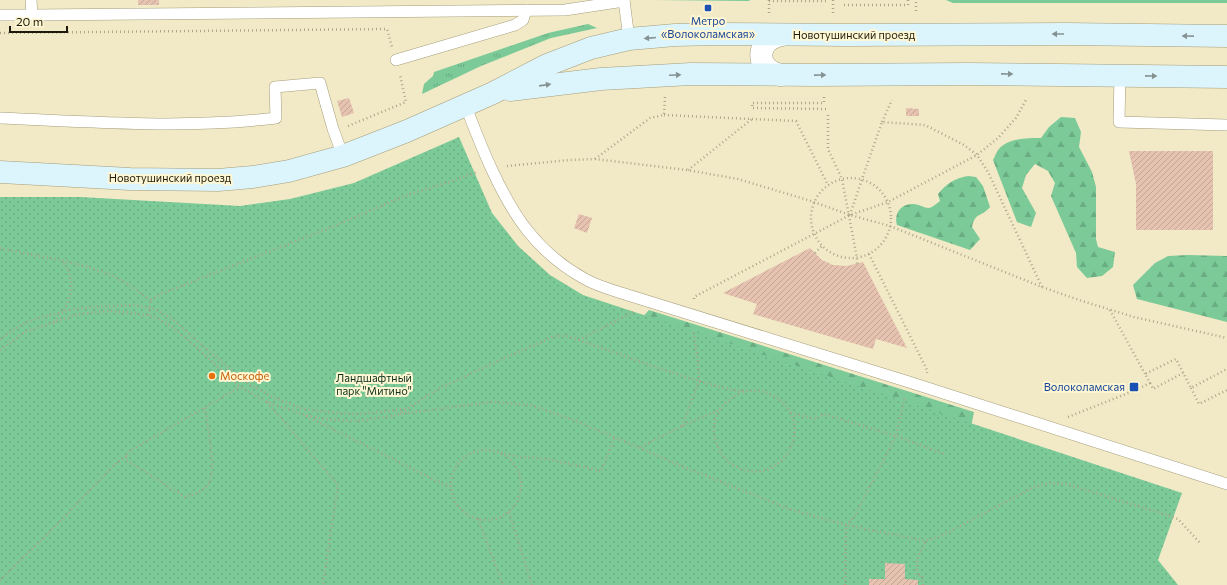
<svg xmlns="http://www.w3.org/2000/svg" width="1227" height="585" font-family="Commissioner,sans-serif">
  <defs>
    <pattern id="grass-tufts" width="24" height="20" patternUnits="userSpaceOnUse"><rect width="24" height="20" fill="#7bca98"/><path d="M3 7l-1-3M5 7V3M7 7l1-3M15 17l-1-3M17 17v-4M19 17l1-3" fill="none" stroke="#6aad82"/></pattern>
    <pattern id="forest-firs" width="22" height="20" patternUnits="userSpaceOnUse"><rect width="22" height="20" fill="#7bca98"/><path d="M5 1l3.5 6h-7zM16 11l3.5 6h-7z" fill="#6aad82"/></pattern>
    <pattern id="park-dots" width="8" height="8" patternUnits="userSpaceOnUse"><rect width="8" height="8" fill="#7bca98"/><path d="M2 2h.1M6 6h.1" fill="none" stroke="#6aad82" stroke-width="1.8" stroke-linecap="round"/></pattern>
    <pattern id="building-hatch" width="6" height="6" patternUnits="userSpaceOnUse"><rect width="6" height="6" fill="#e6c2b0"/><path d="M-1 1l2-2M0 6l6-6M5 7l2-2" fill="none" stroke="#c5a696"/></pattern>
  </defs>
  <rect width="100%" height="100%" fill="#f2eac6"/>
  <g fill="url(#grass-tufts)">
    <polygon points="653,0 750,0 749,1"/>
    <polygon points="946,0 1227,0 1227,3 953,3"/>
    <polygon points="588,24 597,28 551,38 481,66 422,94 424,84 433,76 434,72 548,33"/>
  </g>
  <g fill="url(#forest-firs)">
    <path d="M1061,117L1075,118L1081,132L1079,147L1092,172L1096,187V239L1098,247L1115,252L1113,267L1102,276L1087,278L1077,267L1076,253L1051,196L1055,183L1048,171L1035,164L1026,175L1022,188L1036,213L1031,227L1017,222L993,160C995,157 996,152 999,149C1008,138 1029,138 1041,138L1049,127Z"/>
    <path d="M968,176L976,177L983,186L990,207C982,217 975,212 972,227L980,239L970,250L897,225C894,214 900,204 913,204C919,204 924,208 929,208C933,207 936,204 940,201L938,194C946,184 955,178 968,176Z"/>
    <polygon points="1188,255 1227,256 1227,322 1137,299 1133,285 1155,263 1168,256"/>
    <polygon points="649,310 974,412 969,437 633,327"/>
  </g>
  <polygon fill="url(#park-dots)" points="459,137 492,213 518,246 550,275 583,295 1182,493 1158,560 1178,585 0,585 0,197 80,197 240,206 290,199 354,183"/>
  <g fill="url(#building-hatch)">
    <rect x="138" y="0" width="21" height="5"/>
    <polygon points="349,98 354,113 342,117 337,101"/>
    <polygon points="906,108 919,109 919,116 906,116"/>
    <polygon points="1129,151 1213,151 1213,230 1136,230 1136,184"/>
    <polygon points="579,214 592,218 587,233 574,228"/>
    <polygon points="810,248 822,260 833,265 847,266 863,262 907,348 876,339 873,349 753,314 757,304 723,293"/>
    <polygon points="885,563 905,564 905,579 918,580 918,585 869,585 869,579 885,579"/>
  </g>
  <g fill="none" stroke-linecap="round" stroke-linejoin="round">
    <defs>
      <g id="service">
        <polyline points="31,0 32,15 565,10 624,1"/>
        <polyline points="624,0 629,39"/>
        <polyline points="0,15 32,15"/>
        <polyline points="396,60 515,25 523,20 526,10"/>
        <polyline points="1120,76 1119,122 1227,125"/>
        <path d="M465,104C480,144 501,197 527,230C542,249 563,267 585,279C599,287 616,291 631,296L909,382L1227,484"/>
        <path d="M0,118C92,122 185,129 276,118L275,87L320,83L333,129L343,156"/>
      </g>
      <path id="tertiary" d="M781,75C754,70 755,39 782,35"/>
      <g id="secondary">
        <polyline points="510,90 601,79 691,74 814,75 968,74 1227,77"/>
        <polyline points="0,172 130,179 218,180 253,177 289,171 343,156 407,131 493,93 547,65 591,48 629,39 675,35 717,34 846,35 1067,34 1227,36"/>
      </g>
    </defs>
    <use href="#service" stroke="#a49d7b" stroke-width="12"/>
    <use href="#tertiary" stroke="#a49d7b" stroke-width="23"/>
    <use href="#secondary" stroke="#a49d7b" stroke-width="23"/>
    <g stroke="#ada68a" stroke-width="2.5" stroke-dasharray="1 3" stroke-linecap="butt">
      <polyline points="769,1 829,1"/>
      <polyline points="844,5 908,5 908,0"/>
      <polyline points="916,11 916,0"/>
      <polyline points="769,13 769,0"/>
      <polyline points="833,13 833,0"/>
      <polyline points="0,33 387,29 392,47"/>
      <polyline points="824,97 824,103 752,103 752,108 828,109"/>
      <polyline points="664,115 796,121 828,185"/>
      <polyline points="828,115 828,149 842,179 857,258 857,264"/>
      <polyline points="882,122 892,100"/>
      <polyline points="348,126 406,102 400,75"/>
      <polyline points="595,159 650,118 664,115 665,97"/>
      <polyline points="507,166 570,160 595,159 687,170 738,179 811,201 850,215 890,226 1042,287 1082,301 1134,317 1227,338"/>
      <polyline points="688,170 752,119"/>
      <circle cx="851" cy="218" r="40"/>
      <polyline points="850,215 862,179 882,122 925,125 964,145 977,155 988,172 1042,287"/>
      <path d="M0,248C34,256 70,260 103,272C121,278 136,290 151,300L148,316"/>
      <polyline points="815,253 822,246"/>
      <polyline points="869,254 927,370 927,373"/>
      <polyline points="694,299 694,297 850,215 888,202 977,155 998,138 1016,118 1027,98"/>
      <polyline points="151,300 161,294 332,227 407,195 449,182 477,172"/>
      <polyline points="1110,310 1145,374"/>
      <path d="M54,322C71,304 78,283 63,262"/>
      <polyline points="0,339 21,325 38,318 79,308 134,305 154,309 171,318 245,382 273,397 303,409 336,413 359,414 405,409"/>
      <polyline points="579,340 633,312"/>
      <path d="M0,350L25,332L79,314L108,311L134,313L154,317L168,324L194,345L240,387L267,402L302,414L324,419L357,421L398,415L438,389L500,360L555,336H567C596,346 624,356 653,366C668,371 684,377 699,381C713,385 729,390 743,391C749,392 755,389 761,391C821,407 792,486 741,469C718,461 706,430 720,409C727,400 735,396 744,391"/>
      <polyline points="1150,383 1153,389 1183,373"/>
      <polyline points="1191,388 1199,404 1227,390"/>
      <polyline points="267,402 338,485 323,585"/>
      <path d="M205,408C207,425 217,470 209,483C204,492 193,494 185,497L126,460V455L131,450L240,387"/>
      <polyline points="791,413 816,419 824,414 896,436 944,454"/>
      <polyline points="400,414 492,402 531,405 576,421 640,448 679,465 789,509 846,525 926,541 943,535 1034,487 1050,483 1066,484 1148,509 1178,519 1201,544"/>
      <polyline points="306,416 443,484 451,486"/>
      <polyline points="1068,417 1136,390 1150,383 1145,374 1176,359 1191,388 1227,369"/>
      <polyline points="682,426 699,381 698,362 693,330"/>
      <polyline points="641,447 682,426 719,410"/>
      <circle cx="486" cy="485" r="35"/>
      <polyline points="501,453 521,457 548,459 601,471 615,437"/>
      <polyline points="509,512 532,585"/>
      <polyline points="478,519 503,585"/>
      <polyline points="0,580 52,530 113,466 126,456"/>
      <polyline points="845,585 846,525 854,517 896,436 905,396"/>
      <polyline points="923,585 922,575 917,575 917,559 926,541"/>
    </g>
    <use href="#service" stroke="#fff" stroke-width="11"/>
    <use href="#tertiary" stroke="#fff" stroke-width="22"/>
    <use href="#secondary" stroke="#dcf5fd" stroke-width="22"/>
  </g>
  <defs><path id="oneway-solid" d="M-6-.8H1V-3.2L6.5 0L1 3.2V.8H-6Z"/></defs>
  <g fill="#869291">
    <use href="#oneway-solid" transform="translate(1058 34) rotate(180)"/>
    <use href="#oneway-solid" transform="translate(1188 36) rotate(-179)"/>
    <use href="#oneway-solid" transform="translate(650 38) rotate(175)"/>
    <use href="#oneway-solid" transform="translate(1007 74) rotate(1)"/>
    <use href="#oneway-solid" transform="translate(675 75) rotate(-3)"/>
    <use href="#oneway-solid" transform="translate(820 75) rotate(-1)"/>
    <use href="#oneway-solid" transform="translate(1151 76) rotate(1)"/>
    <use href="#oneway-solid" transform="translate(545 85) rotate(-8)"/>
  </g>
  <g fill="#1a4fb4" stroke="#fff7d3" stroke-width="1.5">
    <rect x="704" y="4" width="8" height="8" rx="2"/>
    <rect x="1129" y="382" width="10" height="10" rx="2"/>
  </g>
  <circle fill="#e8710a" stroke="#fff7d3" stroke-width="1.5" cx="212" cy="376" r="4"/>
  <g text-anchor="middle" stroke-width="4" stroke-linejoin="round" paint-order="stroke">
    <g font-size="11" fill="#164399" stroke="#fff7d3">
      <text x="708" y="25">Метро<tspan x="708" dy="13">«Волоколамская»</tspan></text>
      <text x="1125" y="391" text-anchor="end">Волоколамская</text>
    </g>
    <g font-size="11" fill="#1d1a0d" stroke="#fff7d3">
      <text x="854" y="39">Новотушинский проезд</text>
      <text x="170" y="182">Новотушинский проезд</text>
    </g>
    <g font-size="11" fill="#c56008" stroke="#fff7d3" text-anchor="start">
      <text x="220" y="380">Москофе</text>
    </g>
    <g font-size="11" fill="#0b311c" stroke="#fff7d3">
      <text x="374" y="382">Ландшафтный<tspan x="374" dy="13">парк "Митино"</tspan></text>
    </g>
  </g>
  <path d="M10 26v6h57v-6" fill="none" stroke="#1d1a0d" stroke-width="2"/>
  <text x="16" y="26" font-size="12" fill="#1d1a0d" stroke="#fff7d3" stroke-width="3" paint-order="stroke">20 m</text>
</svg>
